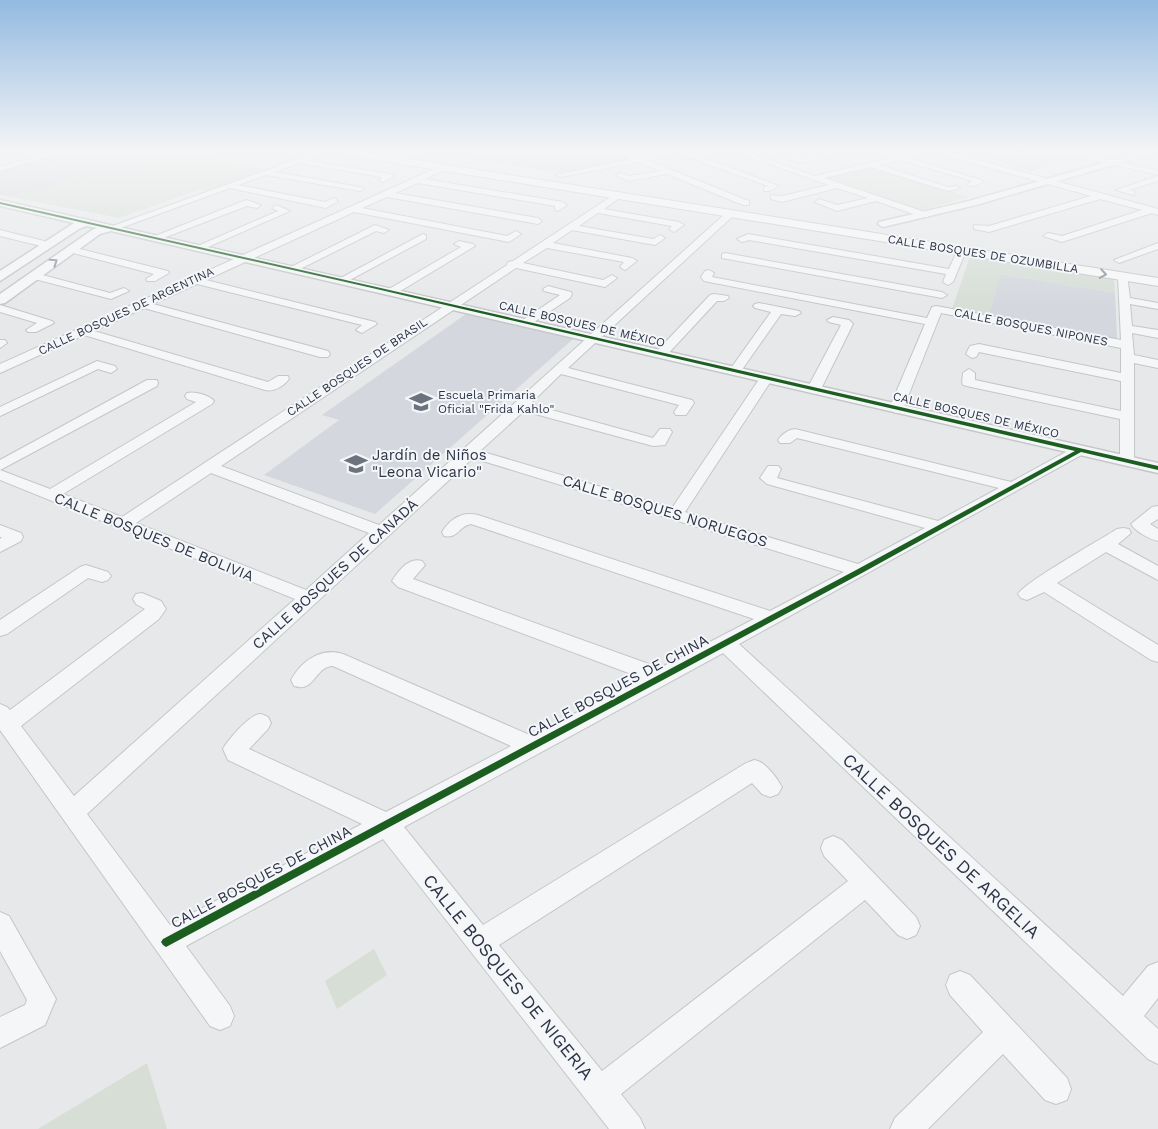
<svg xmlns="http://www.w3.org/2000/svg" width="1158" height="1129" font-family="'Work Sans',sans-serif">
  <rect width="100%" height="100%" fill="#e6e8ea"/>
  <g fill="#d4d7dd">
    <polygon points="75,150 100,153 110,150 188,150 88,181 75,178 12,197 0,195 0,181 80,159 60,154"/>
    <polygon points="412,150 608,150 631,159 561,173"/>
    <polygon points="955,150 1047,150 1078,158 1031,171"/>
    <polygon points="1000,274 1115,293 1117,339 989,315"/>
    <polygon points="466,314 573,339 375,514 264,475 339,420 322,415"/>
  </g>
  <g fill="#d6ded6">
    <polygon points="188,150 245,150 215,160 269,170 209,192 198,190 119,218 12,197 75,178 88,181"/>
    <polygon points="60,154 81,158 0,181 0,171"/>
    <polygon points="875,167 969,197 921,210 827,178"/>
    <polygon points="971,254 1114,277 1115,293 1000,274 989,315 952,309"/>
    <polygon points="374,949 387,975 337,1009 325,981"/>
    <polygon points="147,1063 167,1129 38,1129"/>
  </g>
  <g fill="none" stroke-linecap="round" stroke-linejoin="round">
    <defs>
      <g id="minor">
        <polygon points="60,150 72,150 0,171 0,167"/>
        <polygon points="322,150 332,150 307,161 390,174 394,176 383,182 379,180 382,177 299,163 275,172 360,187 364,189 360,191 266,175 238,185 325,202 334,198 338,201 326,208 230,188 115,230 112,231 107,228"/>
        <polygon points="613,150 623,150 640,157 673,150 691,150 688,152 779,186 770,191 764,191 764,187 768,186 680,154 647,160 749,201 749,205 743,205 667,174 628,181 616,175 620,173 629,176 660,171 639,162 560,177 556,175 631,159"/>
        <polygon points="729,150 740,150 815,176 923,150 941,150 1155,208 1158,209 1158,215 1152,213 1062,242 1043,236 1048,233 1062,236 1142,210 1100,199 989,232 974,229 974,225 989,226 1091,196 932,152 909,158 984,181 975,186 969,186 968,184 972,181 901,160 879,165 948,187 956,186 960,188 948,191 870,167 824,178 928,213 928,217 922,217 876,201 837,211 815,202 819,199 837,205 868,198 837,188 782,202 771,199 771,195 782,196 829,185"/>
        <polygon points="842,150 856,150 801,163 786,159 790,157 801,159"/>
        <polygon points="1117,150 1129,150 1144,155 1140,157"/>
        <polygon points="1111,160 1158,171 1158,175 1111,164"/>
        <path d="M441,166L448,168L425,179L563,202L567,205L558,211L555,210V206L418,183L395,193L538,218L542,221L538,224L387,197L362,208L507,236L516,231L521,234L509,242L354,212L206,280L375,322L377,324L362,333L356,330L362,325L197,284L153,304L328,351L330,354L328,357H320L144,308L94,331L268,382L278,376H288L289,379C284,386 274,392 265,390L84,335L0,373V364Z"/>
        <polygon points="1158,176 1158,181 1129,190 1134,191 1134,195 1116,190"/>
        <path d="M615,194L622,196L604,209L679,222L684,225L674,232L669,229L672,226L598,213L579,226L653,239L660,235L665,238L655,245L572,230L553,243L632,258L637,261L625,270L620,267L624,262L547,248L523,263L603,280L612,275L617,278L605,287L516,268L221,466L379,525L727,212H733V216L568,368L692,400L694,403L686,415H676L674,412L679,405L561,374L530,404L653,438L660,429H670L672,432L665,445L653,446L524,411L480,451L672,508L762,375H772L773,378L685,512L858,564L925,528L767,484L760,478L768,466H778L781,469L777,478L938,521L999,488L797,438L790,443H780L778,440C782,434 788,430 795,429L1011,482L1075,447H1085L1087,450L1085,453L739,644L1123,996L1148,966L1158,962V998L1144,1016L1158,1029V1064L1148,1059L723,653L404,827L483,925L746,763C747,763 754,760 754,760C765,761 777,778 782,787L778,794L770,797L762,794L752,783L499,945L602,1071L848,881L824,856L821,848L824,840L833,836L842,840L916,917L920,926L916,935L907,939L898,935L865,900L621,1094L640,1118L645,1129H609L383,839L186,946L230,1006L234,1016L230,1026L220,1030L210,1026L0,730V704L7,707L10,710L145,609L136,604L133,599L136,594L142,593L161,601L166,609L159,619L21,726L74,796L295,599L0,480V460L147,380H157L158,383L157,386L0,470L50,489L196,402L187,399L185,396L187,393C195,391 209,395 214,401L212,404L63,494L122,517L507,265L508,262L513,261ZM473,458L844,572L770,611L478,515C462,511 450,519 442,532L444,536C458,539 459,526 471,524L754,619L660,668L413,579L425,565L422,561C409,557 399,570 392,581L398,587L642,678L532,736L343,654C321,647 301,661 291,680L294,686C315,693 315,666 333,666L511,746L386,812L249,749L268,729L271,723L268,717C265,716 263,714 260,714C250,714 227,741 223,749L228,760L362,824L170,925L87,814ZM211,473L369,533L306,590L136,523Z"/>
        <polygon points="246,200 261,205 257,208 247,206 158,240 152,240 150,238"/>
        <polygon points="276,205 290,211 201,250 195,250 193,248 278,211 272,208"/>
        <polygon points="375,225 389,230 384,233 376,231 296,271 292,272 287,269"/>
        <polygon points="0,230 52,243 54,245 49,248 0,236"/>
        <polygon points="423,234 426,235 426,239 346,282 342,283 337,280"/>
        <polygon points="748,234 949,269 958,249 964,249 966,251 953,282 948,285 943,282 946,274 749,240 742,242 737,239"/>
        <polygon points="459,241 473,244 475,246 397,293 389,293 388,291 389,289 461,247 454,244"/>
        <polygon points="1158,243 1158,249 1119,263 1114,260"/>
        <polygon points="72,247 168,271 169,273 155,281 147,281 146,279 154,274 69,252 69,248"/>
        <polygon points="725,253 942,292 947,295 942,298 722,258 722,254"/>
        <polygon points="709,270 714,273 712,277 927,318 932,307 936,306 1121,340 1118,277 1123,274 1127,275 1130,298 1158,303 1158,309 1130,304 1132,326 1158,330 1158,338 1132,333 1134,355 1158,360 1158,368 1134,363 1134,461 1132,464 1122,464 1120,461 1120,419 971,387 963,385 962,382 963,373 969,369 975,373 975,380 1121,411 1121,381 979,352 976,357 972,358 966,354 970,346 979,344 1121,373 1121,348 941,313 903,409 896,413 889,409 925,324 704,281 701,277 705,271"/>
        <polygon points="35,273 110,293 124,288 129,291 111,299 31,278 30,276 31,274"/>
        <polygon points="548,286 571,292 572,294 570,298 531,324 523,324 521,322 523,320 560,295 544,291 543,289"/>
        <polygon points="714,294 728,296 729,298 724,301 717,301 665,357 657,357 655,354 657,351 710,295"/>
        <polygon points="759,303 799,311 801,313 795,316 781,314 739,374 731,374 729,371 771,312 755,308 753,306 755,304"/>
        <polygon points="0,305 52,321 54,323 36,332 28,332 26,330 37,323 0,312"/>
        <polygon points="833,317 849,320 853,324 821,389 814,393 809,392 807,389 841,325 829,322 827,320"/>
        <polygon points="0,340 5,340 7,343 0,348"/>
        <polygon points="97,361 115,366 117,369 111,373 98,369 0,416 0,407"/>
        <path d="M1158,506V519L1150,524L1158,529V541C1149,539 1136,532 1131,524L1152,507Z"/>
        <polygon points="0,525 21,533 23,537 21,541 0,552 0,539 2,537 0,537"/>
        <path d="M1123,528L1129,529L1131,533L1118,544L1158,566V580L1106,552L1057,583L1158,645V662L1151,660L1044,592L1027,600L1021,598L1018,594C1025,582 1100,540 1117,529Z"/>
        <polygon points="86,565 108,572 111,576 108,580 102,582 88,578 7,634 0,636 0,620 80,567"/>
        <polygon points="0,912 9,916 56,999 45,1025 0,1048 0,1017 25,1005 27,1000 0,951"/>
        <polygon points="960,971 970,975 1067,1078 1071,1089 1067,1100 1056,1104 1045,1100 1003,1054 928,1129 890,1129 895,1118 983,1032 950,995 946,985 950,975"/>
      </g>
      <g id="tertiary">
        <polygon points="1059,150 1074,150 1113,160 1147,150 1158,150 1158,152 976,205 883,227 878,224 879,222 969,201 1103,163"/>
        <polygon points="0,200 1158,463 1158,473 111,231 100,234 5,303 0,304 0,294 92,230 97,228 86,226 79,229 0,281 0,271 74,223 0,206"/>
      </g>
      <polygon id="secondary" points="329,150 353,150 1158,278 1158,286 334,153"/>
    </defs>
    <use href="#minor" stroke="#c4c6c8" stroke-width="2"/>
    <use href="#tertiary" stroke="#c4c6c8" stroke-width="3"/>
    <use href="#secondary" stroke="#c4c6c8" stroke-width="2"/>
    <use href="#minor" fill="#f5f6f7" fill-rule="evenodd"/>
    <use href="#tertiary" fill="#f5f6f7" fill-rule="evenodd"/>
    <use href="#secondary" fill="#f8f8f8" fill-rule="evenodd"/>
    <defs>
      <polygon id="cycleway" points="0,202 372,286 1158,466 1158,470 1081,452 862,573 166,947 163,945 161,942 163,939 858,569 1075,451 372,288 0,204"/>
    </defs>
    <use href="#cycleway" stroke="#f4f6f9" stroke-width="3"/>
    <use href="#cycleway" fill="#1b5e20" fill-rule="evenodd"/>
  </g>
  <defs><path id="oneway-chevron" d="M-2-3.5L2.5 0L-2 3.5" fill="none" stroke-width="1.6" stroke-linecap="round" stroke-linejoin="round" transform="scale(1.25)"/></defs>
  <use stroke="#90959e" href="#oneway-chevron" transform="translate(54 262) rotate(-35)"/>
  <use stroke="#92969e" href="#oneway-chevron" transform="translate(1103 274) rotate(9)"/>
  <linearGradient id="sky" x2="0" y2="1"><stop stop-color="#93bae0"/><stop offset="0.49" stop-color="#f4f5f6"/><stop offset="1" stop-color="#f4f5f6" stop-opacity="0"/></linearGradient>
  <rect width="1158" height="308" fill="url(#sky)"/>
  <defs>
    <symbol id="school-bare" viewBox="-9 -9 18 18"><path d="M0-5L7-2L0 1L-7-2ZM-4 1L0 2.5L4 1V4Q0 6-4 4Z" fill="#6c737f" stroke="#f4f6f9" stroke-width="2.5" paint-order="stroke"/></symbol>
  </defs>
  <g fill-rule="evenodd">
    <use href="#school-bare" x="405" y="386" width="32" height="32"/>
    <use href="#school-bare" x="340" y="448" width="32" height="32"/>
  </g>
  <g text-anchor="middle" stroke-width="4" stroke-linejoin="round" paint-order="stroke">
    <g font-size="12" fill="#2b3445" stroke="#f4f6f9">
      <text transform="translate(983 254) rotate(9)" y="4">CALLE BOSQUES DE OZUMBILLA</text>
      <text transform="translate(126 311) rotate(-25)" y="4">CALLE BOSQUES DE ARGENTINA</text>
      <text transform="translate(582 324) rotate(13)" y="4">CALLE BOSQUES DE MÉXICO</text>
      <text transform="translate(1031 327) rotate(11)" y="4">CALLE BOSQUES NIPONES</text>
      <text transform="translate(357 367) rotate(-34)" y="4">CALLE BOSQUES DE BRASIL</text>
      <text transform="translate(976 415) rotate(13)" y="4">CALLE BOSQUES DE MÉXICO</text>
    </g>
    <g font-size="12" fill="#2b3445" stroke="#f4f6f9" text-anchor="start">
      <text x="438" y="399">Escuela Primaria<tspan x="438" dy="14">Oficial "Frida Kahlo"</tspan></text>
    </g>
    <g font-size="15" fill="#2b3445" stroke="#f4f6f9" text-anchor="start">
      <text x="372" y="460">Jardín de Niños<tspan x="372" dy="17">"Leona Vicario"</tspan></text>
    </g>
    <g font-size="15" fill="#2b3445" stroke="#f4f6f9">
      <text transform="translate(665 511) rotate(17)" y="5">CALLE BOSQUES NORUEGOS</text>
      <text transform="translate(154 537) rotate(22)" y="5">CALLE BOSQUES DE BOLIVIA</text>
      <text transform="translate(335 574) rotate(-42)" y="5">CALLE BOSQUES DE CANADÁ</text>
      <text transform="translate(618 686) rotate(-28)" y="5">CALLE BOSQUES DE CHINA</text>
      <text transform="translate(261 877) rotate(-28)" y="5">CALLE BOSQUES DE CHINA</text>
    </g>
    <g font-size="18" fill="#2b3445" stroke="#f4f6f9">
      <text transform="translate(941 846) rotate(43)" y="6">CALLE BOSQUES DE ARGELIA</text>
      <text transform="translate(508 977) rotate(51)" y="6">CALLE BOSQUES DE NIGERIA</text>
    </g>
  </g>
</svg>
